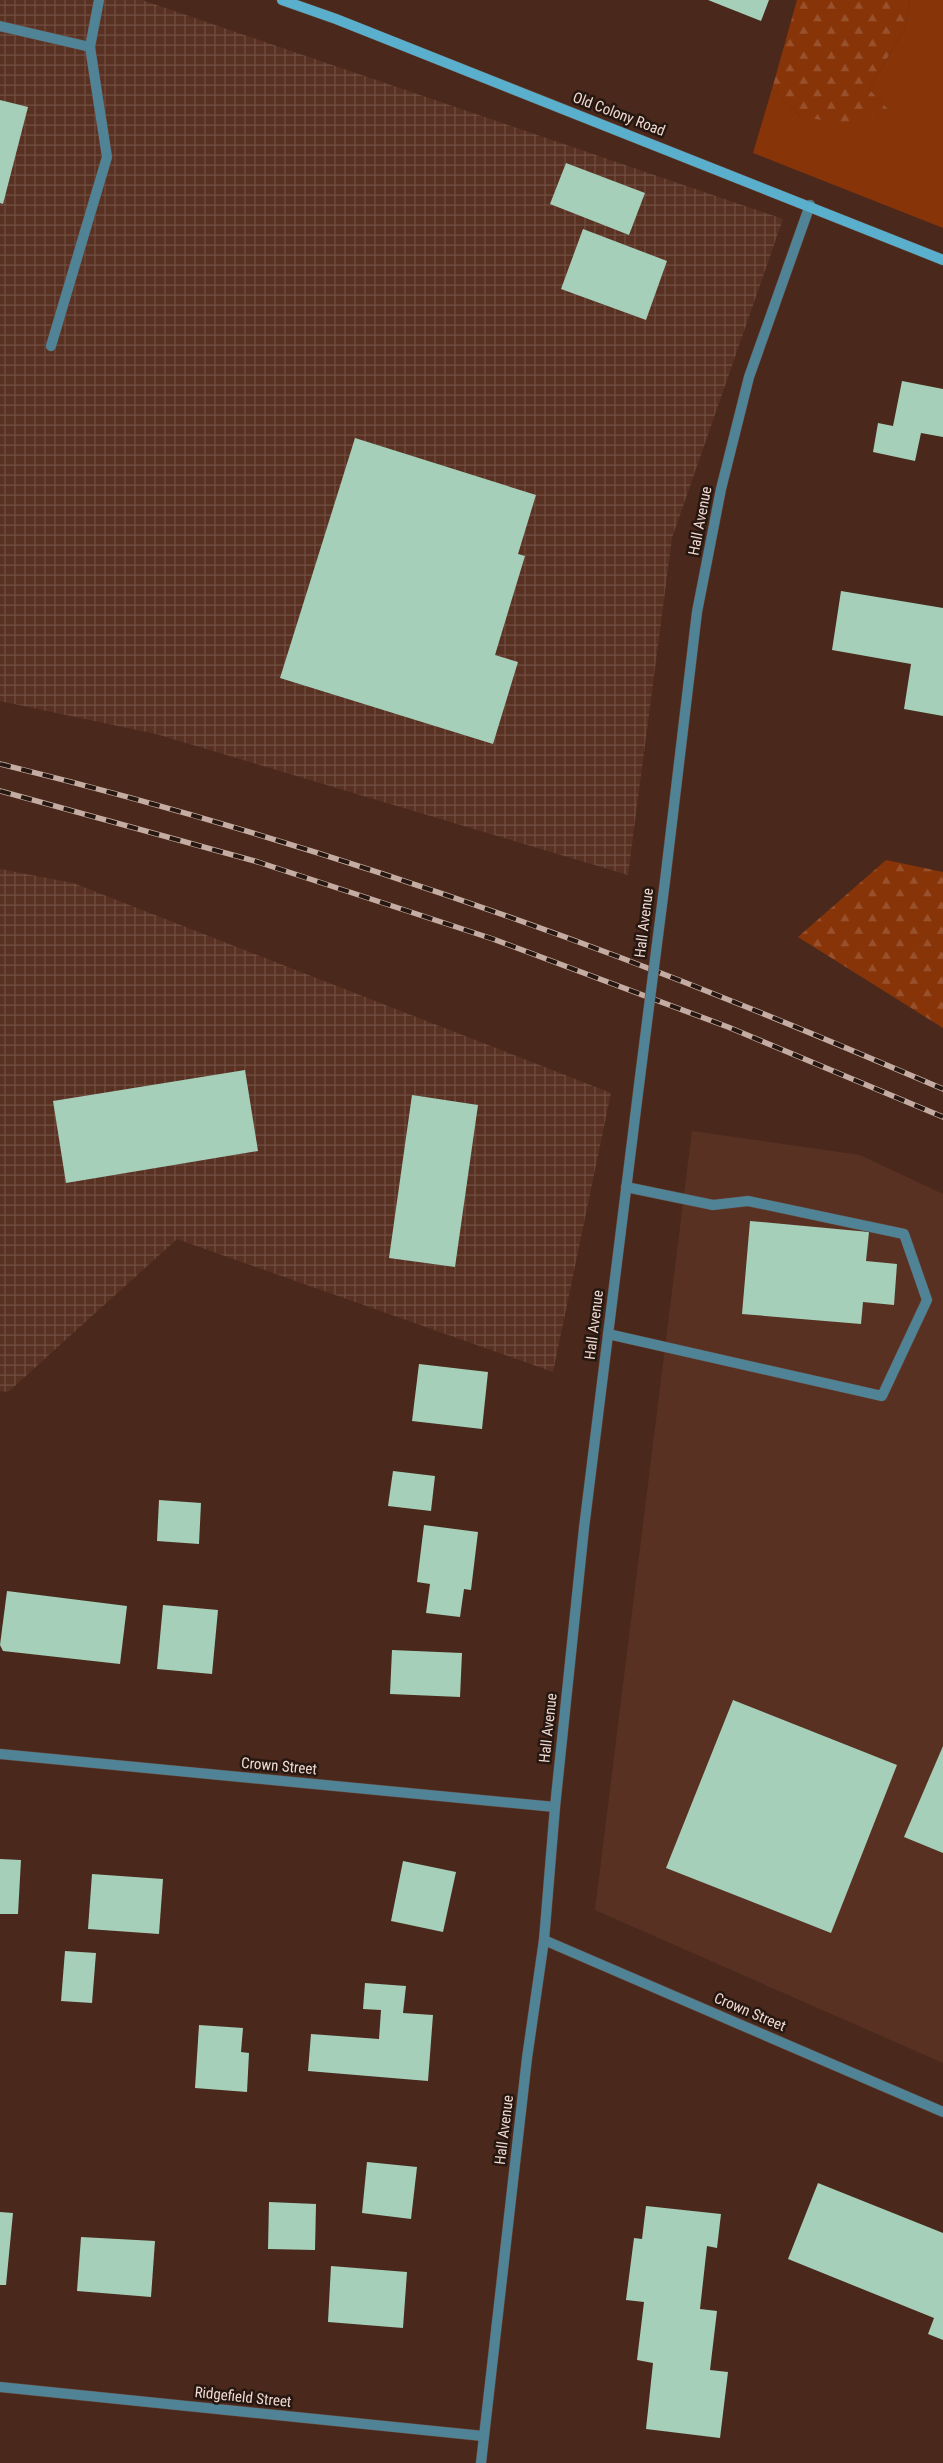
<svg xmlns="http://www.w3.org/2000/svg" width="943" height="2463" font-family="'Roboto Condensed',sans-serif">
  <defs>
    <pattern id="industrial-grid" width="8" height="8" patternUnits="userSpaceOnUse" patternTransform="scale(1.25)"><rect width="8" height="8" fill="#583122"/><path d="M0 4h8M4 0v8" fill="none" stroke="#704e41"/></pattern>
    <pattern id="forest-firs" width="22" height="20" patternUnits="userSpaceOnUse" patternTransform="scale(1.25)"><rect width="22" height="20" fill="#883409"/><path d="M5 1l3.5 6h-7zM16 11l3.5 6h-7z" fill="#99512c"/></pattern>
  </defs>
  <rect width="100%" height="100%" fill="#4a291c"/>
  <polygon fill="#583122" points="692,1131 860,1155 943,1194 943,2063 595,1910"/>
  <g fill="url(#industrial-grid)">
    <polygon points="0,0 142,0 783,219 672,538 628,875 156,734 0,701"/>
    <polygon points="0,869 73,883 611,1093 553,1372 177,1239 8,1392 0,1391"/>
  </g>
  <polygon fill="#883409" points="910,0 943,0 943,228 753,153 772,89 801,117 889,110 869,89 905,28"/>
  <g fill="url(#forest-firs)">
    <polygon points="797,0 910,0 905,28 869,89 889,110 843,123 801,117 772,89"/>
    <polygon points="886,860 943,872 943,1028 798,937"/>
  </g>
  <g fill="#a5cfb9">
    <polygon points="708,0 769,0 761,21"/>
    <polygon points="0,100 28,107 3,204 0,203"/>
    <polygon points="566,163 645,193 629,235 550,204"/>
    <polygon points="583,229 667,261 646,320 561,289"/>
    <polygon points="902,381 943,389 943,437 921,433 915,461 873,452 878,423 893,426"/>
    <polygon points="355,438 536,495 518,554 525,556 495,655 518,662 493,744 280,678"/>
    <polygon points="841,591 943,608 943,716 904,709 911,664 832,650"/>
    <polygon points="245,1070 258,1151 66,1183 53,1101"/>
    <polygon points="412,1095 478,1105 455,1267 389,1258"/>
    <polygon points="750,1221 869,1232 866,1261 897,1264 894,1305 863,1302 861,1324 742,1314"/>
    <polygon points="419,1364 488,1372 482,1429 412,1421"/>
    <polygon points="393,1471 435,1476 431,1511 388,1506"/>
    <polygon points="159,1500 201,1503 199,1544 157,1541"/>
    <polygon points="424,1525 478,1532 471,1590 464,1589 460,1617 426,1613 430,1584 417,1582"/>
    <polygon points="7,1591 127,1606 120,1664 3,1651 0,1645"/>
    <polygon points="163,1605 218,1610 212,1674 157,1669"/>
    <polygon points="392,1650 462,1653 460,1697 390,1694"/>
    <polygon points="733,1700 897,1765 831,1933 666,1868"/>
    <polygon points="943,1746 943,1853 904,1837"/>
    <polygon points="0,1859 21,1860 18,1914 0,1914"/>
    <polygon points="403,1861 456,1872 443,1932 391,1921"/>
    <polygon points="92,1874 163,1879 159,1934 88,1929"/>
    <polygon points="65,1951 96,1953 92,2003 61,2001"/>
    <polygon points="365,1983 406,1986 403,2013 433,2015 428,2081 308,2071 311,2034 379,2039 381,2010 363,2009"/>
    <polygon points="199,2025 243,2028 241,2052 249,2053 247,2092 195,2088"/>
    <polygon points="367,2162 417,2167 411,2219 362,2213"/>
    <polygon points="818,2183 943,2233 943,2340 928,2334 934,2318 788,2259"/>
    <polygon points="269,2202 316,2204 315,2250 268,2249"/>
    <polygon points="646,2206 721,2214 717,2248 707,2246 700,2309 717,2311 710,2370 728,2372 720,2438 646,2429 653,2363 637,2360 644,2302 626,2300 634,2238 642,2239"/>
    <polygon points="0,2212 13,2213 6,2285 0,2285"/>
    <polygon points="81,2237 155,2241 151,2297 77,2291"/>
    <polygon points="331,2266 407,2272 403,2328 328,2322"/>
  </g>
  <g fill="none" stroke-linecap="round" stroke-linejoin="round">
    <defs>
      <g id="service">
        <polyline points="0,26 90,47 99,0"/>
        <polyline points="51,346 107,157 90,47"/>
        <polyline points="608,1334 882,1396 927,1300 904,1234 748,1201 713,1205 626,1187"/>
      </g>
      <g id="minor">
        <polyline points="0,1754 555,1807"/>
        <polyline points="0,2387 483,2436"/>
      </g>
      <g id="tertiary">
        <polyline points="665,881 697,612 721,489 749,377 810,205"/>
        <polyline points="544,1940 943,2112"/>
        <polyline points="481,2463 527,2058 544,1940 555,1807 584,1528 639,1085"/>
      </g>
      <polyline id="secondary" points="282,0 336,19 943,260"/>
    </defs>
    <use href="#service" stroke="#654539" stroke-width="11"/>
    <use href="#minor" stroke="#654539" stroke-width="11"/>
    <use href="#tertiary" stroke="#654539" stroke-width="11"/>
    <use href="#secondary" stroke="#654539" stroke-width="11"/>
    <use href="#service" stroke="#508395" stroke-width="10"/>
    <use href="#minor" stroke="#508395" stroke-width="10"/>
    <use href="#tertiary" stroke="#508395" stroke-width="10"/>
    <use href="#secondary" stroke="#59afcc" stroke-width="10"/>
    <defs>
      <g id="rail">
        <path d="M0,764C249,825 501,908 739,1004C807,1031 875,1060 943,1089"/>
        <polyline points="0,791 258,862 493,939 728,1027 943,1117"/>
      </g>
    </defs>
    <use href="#rail" stroke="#c5aca2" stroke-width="5.5"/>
    <use href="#rail" stroke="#261711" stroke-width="4" stroke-dasharray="11" stroke-linecap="butt"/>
    <defs>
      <polyline id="tertiary-bridge" points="639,1085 665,881"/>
    </defs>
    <use href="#tertiary-bridge" stroke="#654539" stroke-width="11" stroke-linecap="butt"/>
    <use href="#tertiary-bridge" stroke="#508395" stroke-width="10"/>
  </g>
  <g text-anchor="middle" stroke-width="5" stroke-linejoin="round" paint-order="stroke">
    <g font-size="15" fill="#f0dad1" stroke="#261711">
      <text transform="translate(619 114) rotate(21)" y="5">Old Colony Road</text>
      <text transform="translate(700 521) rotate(-79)" y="5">Hall Avenue</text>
      <text transform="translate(644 923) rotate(-83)" y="5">Hall Avenue</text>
      <text transform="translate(594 1325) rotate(-83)" y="5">Hall Avenue</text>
      <text transform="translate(548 1728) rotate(-84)" y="5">Hall Avenue</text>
      <text transform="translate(279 1766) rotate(5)" y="5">Crown Street</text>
      <text transform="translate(750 2012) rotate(23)" y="5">Crown Street</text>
      <text transform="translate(504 2130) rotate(-83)" y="5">Hall Avenue</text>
      <text transform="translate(243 2397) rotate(6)" y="5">Ridgefield Street</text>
    </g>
  </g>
</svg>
